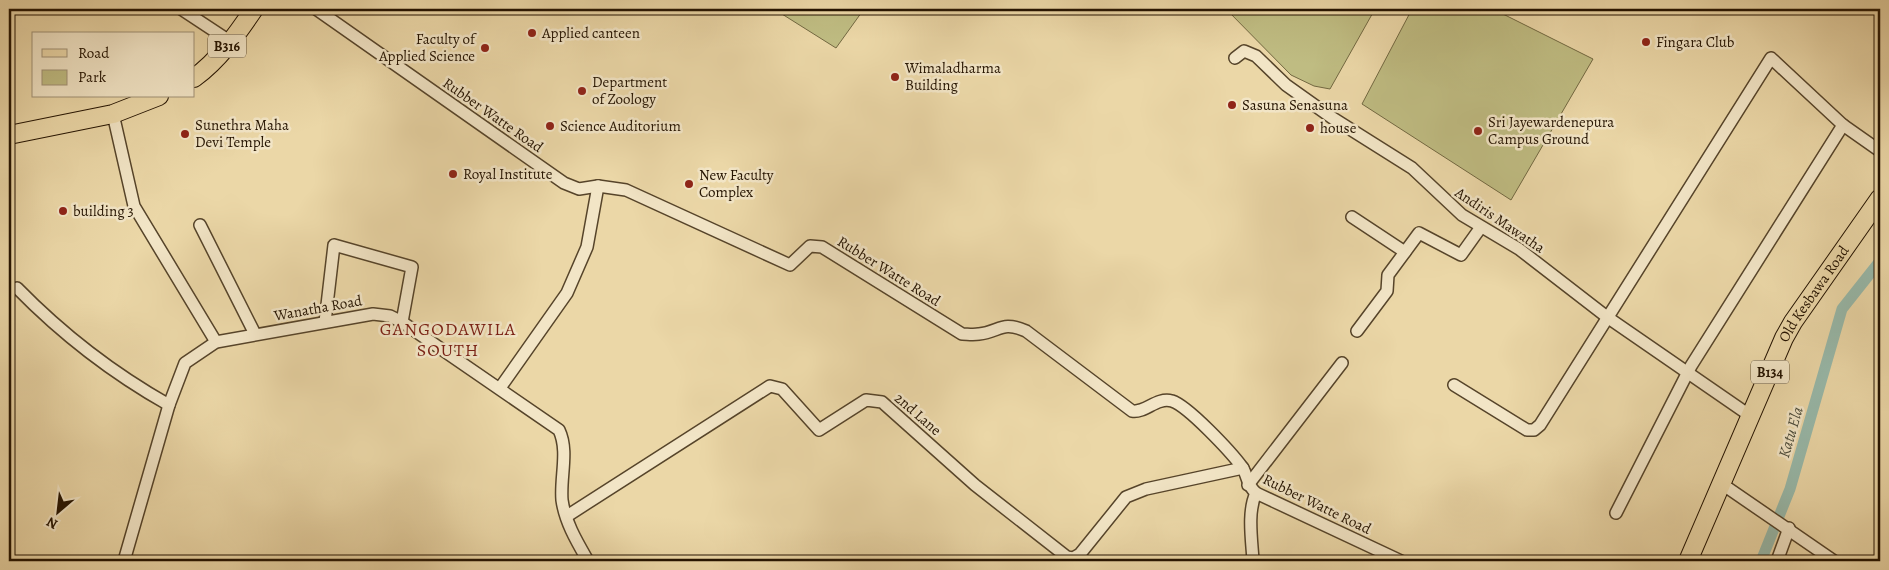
<svg xmlns="http://www.w3.org/2000/svg" width="1889" height="570" font-family="Alegreya,serif">
  <rect width="100%" height="100%" fill="#ebd7a7"/>
  <filter id="stains"><feTurbulence type="fractalNoise" baseFrequency=".004" numOctaves="4"/><feColorMatrix values="0 0 0 0 .2 0 0 0 0 .09 0 0 0 0 .02 0 0 0 .5 -.17"/></filter>
  <radialGradient id="worn" r=".72"><stop offset=".6" stop-color="#630" stop-opacity="0"/><stop offset="1" stop-color="#630" stop-opacity=".3"/></radialGradient>
  <g fill="#bfbc82" stroke="#726841">
    <polygon points="774,9 864,9 836,48"/>
    <polygon points="1226,9 1375,9 1330,89 1314,86 1291,75"/>
    <polygon points="1412,9 1493,9 1593,59 1511,200 1362,104"/>
  </g>
  <g fill="none" stroke-linecap="round" stroke-linejoin="round">
    <polyline stroke="#98b9aa" stroke-width="11" points="1761,561 1790,489 1842,309 1880,261"/>
    <defs>
      <g id="street">
        <polyline points="181,9 231,42"/>
        <path d="M316,9L564,183L579,189L598,186L626,190L790,265L810,246L822,247L962,334C967,334 973,335 979,334C1000,332 1001,320 1026,331L1132,411C1146,413 1156,397 1172,401C1188,406 1231,452 1242,467C1249,477 1245,483 1256,493L1401,561"/>
        <polyline points="1235,58 1244,51 1256,56 1286,85 1331,117 1412,168 1462,215 1519,249 1607,317 1752,417"/>
        <polyline points="113,114 134,206 216,342"/>
        <polyline points="1352,217 1405,252"/>
        <polyline points="200,225 255,334"/>
        <path d="M17,288C61,333 114,374 169,405"/>
        <polyline points="325,322 334,245 412,267 402,322"/>
        <polyline points="1357,331 1387,291 1388,275 1419,233 1461,255 1481,227"/>
        <polyline points="1454,385 1527,430 1534,430 1540,425 1771,58 1843,125 1880,151"/>
        <polyline points="500,388 567,293 587,247 598,186"/>
        <polyline points="1722,484 1834,561"/>
        <polyline points="1248,485 1342,363"/>
        <polyline points="1616,513 1691,366 1843,125"/>
        <polyline points="567,516 770,386 782,389 819,430 866,400 882,402 975,485 1067,557 1073,558 1080,554 1126,497 1146,489 1243,468"/>
        <path d="M124,561L169,405L185,363L216,342L373,314L390,316L402,322L559,430C569,451 560,477 562,500C565,522 577,542 588,561"/>
        <path d="M1253,561C1252,541 1247,512 1256,493"/>
        <polyline points="1777,561 1789,528"/>
      </g>
      <g id="primary">
        <path d="M194,78C219,60 237,34 254,9"/>
        <polyline points="9,135 113,114 159,96"/>
        <path id="s1" d="M1688,561L1784,338L1793,322L1880,198"/>
      </g>
    </defs>
    <use href="#street" stroke="#56442a" stroke-width="14"/>
    <use href="#primary" stroke="#241300" stroke-width="20"/>
    <use href="#street" stroke="#f2e5c6" stroke-width="11"/>
    <use href="#primary" stroke="#ebd7a7" stroke-width="18"/>
  </g>
  <g fill="#8f2418" stroke="#f2e5c6" stroke-width="2">
    <circle cx="532" cy="33" r="5"/>
    <circle cx="1646" cy="42" r="5"/>
    <circle cx="485" cy="48" r="5"/>
    <circle cx="895" cy="77" r="5"/>
    <circle cx="582" cy="91" r="5"/>
    <circle cx="1232" cy="105" r="5"/>
    <circle cx="550" cy="126" r="5"/>
    <circle cx="1310" cy="128" r="5"/>
    <circle cx="1478" cy="131" r="5"/>
    <circle cx="185" cy="134" r="5"/>
    <circle cx="453" cy="174" r="5"/>
    <circle cx="689" cy="184" r="5"/>
    <circle cx="63" cy="211" r="5"/>
  </g>
  <g text-anchor="middle" stroke-width="5" stroke-linejoin="round" paint-order="stroke">
    <g fill="#f2e5c6" stroke="#62523b" stroke-width="1">
      <rect x="208" y="34.5" width="38" height="23" rx="4"/>
      <rect x="1751" y="360.5" width="38" height="23" rx="4"/>
    </g>
    <g font-size="14" font-weight="bold" fill="#241300">
      <text x="227" y="51">B316</text>
      <text x="1770" y="377">B134</text>
    </g>
    <g font-size="15" fill="#241300" stroke="#f2e5c6" text-anchor="start">
      <text x="542" y="38">Applied canteen</text>
      <text x="475" y="44" text-anchor="end">Faculty of<tspan x="475" dy="17">Applied Science</tspan></text>
      <text x="1656" y="47">Fingara Club</text>
      <text x="905" y="73">Wimaladharma<tspan x="905" dy="17">Building</tspan></text>
      <text x="592" y="87">Department<tspan x="592" dy="17">of Zoology</tspan></text>
      <text x="1242" y="110">Sasuna Senasuna</text>
      <text x="1488" y="127">Sri Jayewardenepura<tspan x="1488" dy="17">Campus Ground</tspan></text>
      <text x="195" y="130">Sunethra Maha<tspan x="195" dy="17">Devi Temple</tspan></text>
      <text x="560" y="131">Science Auditorium</text>
      <text x="1320" y="133">house</text>
      <text x="463" y="179">Royal Institute</text>
      <text x="699" y="180">New Faculty<tspan x="699" dy="17">Complex</tspan></text>
      <text x="73" y="216">building 3</text>
    </g>
    <g font-size="15" fill="#241300" stroke="#f2e5c6">
      <text transform="translate(493 115) rotate(35)" y="5">Rubber Watte Road</text>
      <text transform="translate(1500 220) rotate(34)" y="5">Andiris Mawatha</text>
      <text transform="translate(889 271) rotate(32)" y="5">Rubber Watte Road</text>
      <text dy="5" stroke="none"><textPath href="#s1" startOffset="296">Old Kesbawa Road</textPath></text>
      <text transform="translate(318 308) rotate(-10)" y="5">Wanatha Road</text>
      <text transform="translate(918 414) rotate(41)" y="5">2nd Lane</text>
      <text transform="translate(1317 504) rotate(26)" y="5">Rubber Watte Road</text>
    </g>
    <g font-size="16" font-style="italic" fill="#4d4d3c" stroke="#f2e5c6">
      <text transform="translate(1790 432) rotate(-74)" y="6">Katu Ela</text>
    </g>
    <g font-size="18" letter-spacing="1" fill="#7a1f14" stroke="#f2e5c6">
      <text x="448" y="335">GANGODAWILA<tspan x="448" dy="21">SOUTH</tspan></text>
    </g>
  </g>
  <rect width="1889" height="570" fill="none" stroke="#ebd7a7" stroke-width="30"/>
  <rect x="10" y="10" width="1869" height="550" fill="none" stroke="#241300" stroke-width="2.5"/>
  <rect x="15" y="15" width="1859" height="540" fill="none" stroke="#241300"/>
  <rect x="32" y="32" width="162" height="65" fill="#f2e5c6" stroke="#a09177"/>
  <rect x="42" y="49" width="25" height="8" fill="#ebd7a7" stroke="#a09177"/>
  <text x="78" y="58" font-size="15" fill="#241300">Road</text>
  <rect x="42" y="70" width="25" height="15" fill="#bfbc82" stroke="#a09177"/>
  <text x="78" y="82" font-size="15" fill="#241300">Park</text>
  <g transform="translate(58 512) rotate(208)" stroke="#f2e5c6" stroke-width="4" paint-order="stroke">
  <path d="M0-4L9 19L0 12L-9 19Z" fill="#241300"/>
  <text y="-8" font-size="14" font-weight="bold" text-anchor="middle" fill="#241300">N</text>
  </g>
  <rect width="100%" height="100%" filter="url(#stains)"/>
  <rect width="100%" height="100%" fill="url(#worn)"/>
</svg>
